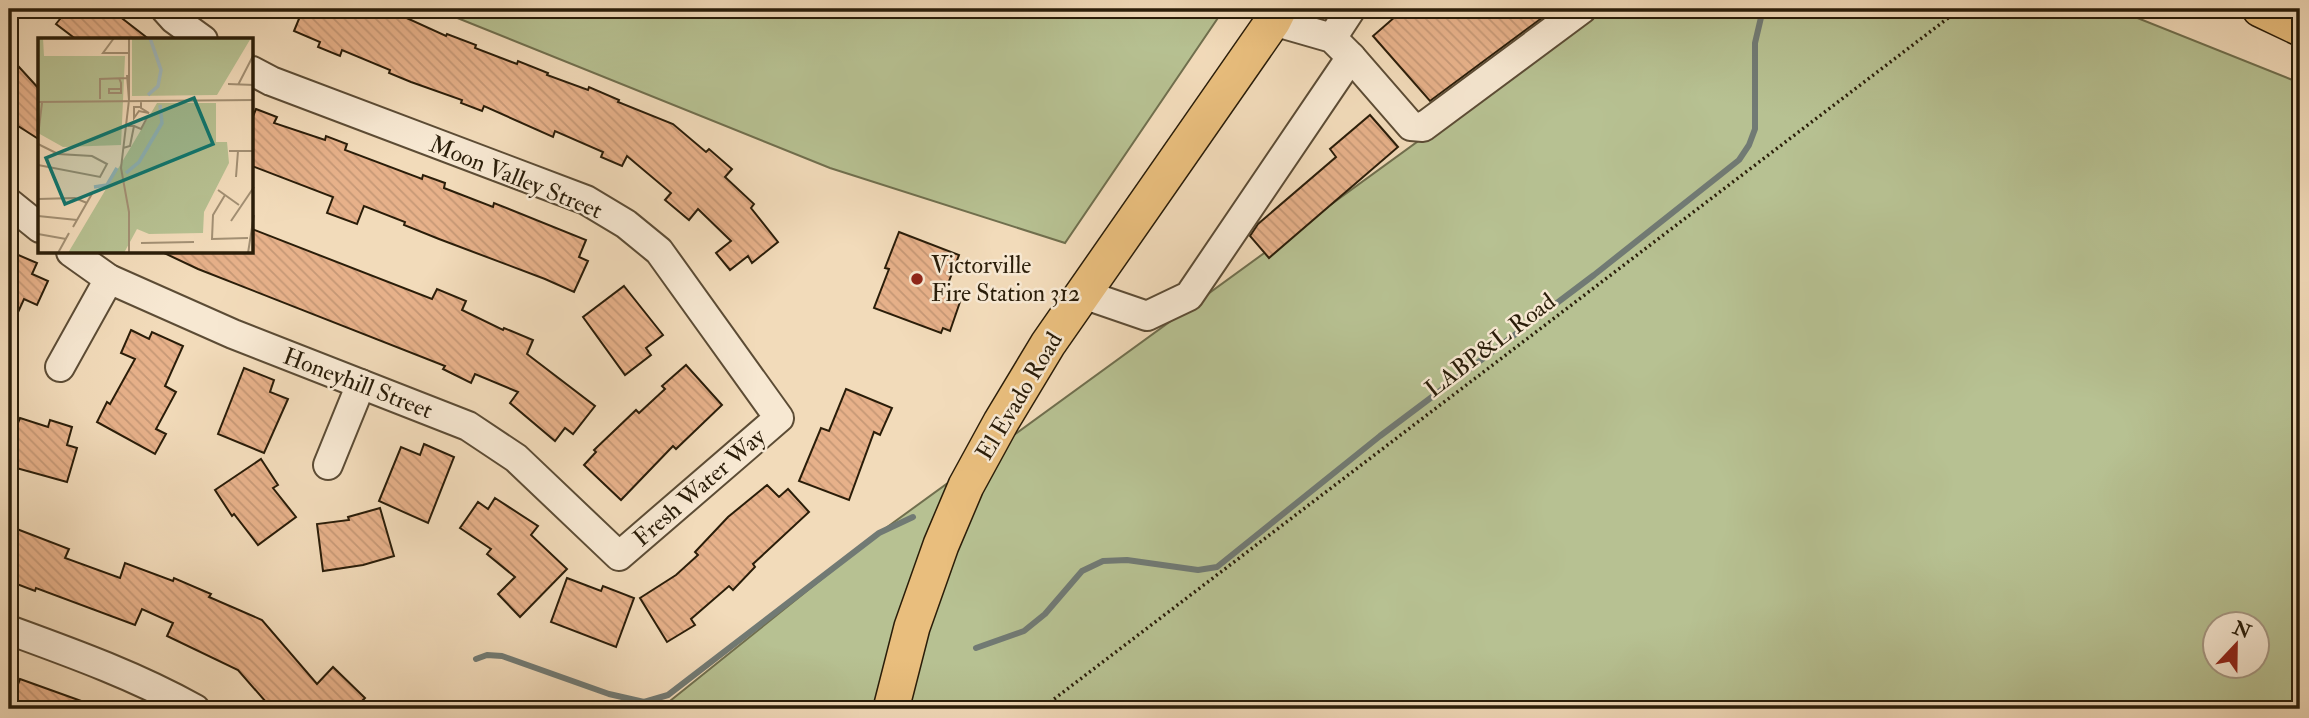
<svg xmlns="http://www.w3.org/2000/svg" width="2309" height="718" font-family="'IM FELL Double Pica',serif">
  <defs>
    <pattern id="building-back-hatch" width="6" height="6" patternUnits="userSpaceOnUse" patternTransform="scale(1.75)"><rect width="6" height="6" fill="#e7b18a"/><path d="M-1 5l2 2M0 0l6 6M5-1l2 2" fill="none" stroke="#c69876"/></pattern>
  </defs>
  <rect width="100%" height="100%" fill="#f2dbba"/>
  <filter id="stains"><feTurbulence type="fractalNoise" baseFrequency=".00286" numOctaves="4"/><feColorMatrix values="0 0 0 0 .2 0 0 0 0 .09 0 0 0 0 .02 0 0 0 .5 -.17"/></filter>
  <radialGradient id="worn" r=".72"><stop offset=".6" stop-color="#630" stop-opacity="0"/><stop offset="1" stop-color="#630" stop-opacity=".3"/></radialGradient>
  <g fill="#b7c192" stroke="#706f4e" stroke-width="2" fill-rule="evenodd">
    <polygon points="435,9 1224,9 1065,243 830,168"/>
    <path d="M1600,9H2115L2300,83V709H660L879,533ZM2214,624H2256V666H2214Z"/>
  </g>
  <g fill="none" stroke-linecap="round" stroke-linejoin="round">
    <g stroke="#717a74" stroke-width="6">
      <polyline points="976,648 1024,631 1045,614 1082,571 1103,561 1127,560 1198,570 1217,567 1380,436 1594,275 1739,160 1749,145 1755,129 1755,43 1763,9"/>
      <polyline points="476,659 487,655 502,656 609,694 644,702 668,695 879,533 913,517"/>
    </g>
  </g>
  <g fill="url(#building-back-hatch)" stroke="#2a1d09" stroke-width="2">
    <polygon points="48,9 110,9 150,40 77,40 56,24 60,19"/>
    <polygon points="303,9 387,9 446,36 447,34 476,45 475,48 517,64 518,61 548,73 547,75 588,90 589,87 619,100 618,102 673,124 706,152 709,149 732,169 725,177 754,204 751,208 778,242 752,263 748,256 730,270 716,253 731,241 698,209 689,220 665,200 671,193 627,156 622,166 601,157 603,152 555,131 553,137 484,106 482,111 461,103 462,100 411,82 389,73 390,70 342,50 340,56 318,47 320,42 294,31"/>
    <polygon points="1404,9 1554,9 1430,101 1373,36"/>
    <polygon points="9,56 40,90 40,140 18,126 9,135"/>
    <polygon points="256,109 277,117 274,123 325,140 326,136 347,144 345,150 422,179 423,175 445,183 444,188 493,207 494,203 586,240 579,257 588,261 574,292 545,279 439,239 404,225 405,222 364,206 357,224 327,213 333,197 252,166 252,119"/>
    <polygon points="1370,115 1398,147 1269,258 1250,236 1258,224 1336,157 1330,149"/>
    <polygon points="252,229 432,299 437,289 466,301 462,310 503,330 504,328 533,340 527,354 595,406 573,434 565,428 555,441 510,403 518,392 475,374 471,383 443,369 445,366 198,269 162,252 252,252"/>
    <polygon points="899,232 959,255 946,289 956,294 954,300 960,302 950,331 943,328 941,333 874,308 889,269 885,268"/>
    <polygon points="9,251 37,263 32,274 48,281 37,305 24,299 9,332"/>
    <polygon points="624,286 663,335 646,348 651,355 625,375 583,317"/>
    <polygon points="131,330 149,339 152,332 183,346 165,386 176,392 156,429 166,434 155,454 97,422 107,402 110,404 135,359 121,353"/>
    <polygon points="686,365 722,405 676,449 673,446 621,500 584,465 596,452 594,450 636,410 639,413 665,389 662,386"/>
    <polygon points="244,368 274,380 270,392 288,399 264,453 218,434"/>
    <polygon points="846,389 892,408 880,435 874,432 849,500 799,481 821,428 829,431"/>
    <polygon points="20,418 48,427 50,420 72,427 67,445 77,448 67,482 9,466 9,431 14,433"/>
    <polygon points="424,444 454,457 428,523 379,501 401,447 420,455"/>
    <polygon points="261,459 278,485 273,488 296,517 258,545 234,514 232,516 215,490"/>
    <polygon points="767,485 779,497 788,489 809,512 753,564 755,567 733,590 729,586 691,619 695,625 667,642 640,598 676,575 698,555 695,552 728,517"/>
    <polygon points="495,498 538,526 531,535 567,569 520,617 498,594 515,577 487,554 491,549 460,528 478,502 488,509"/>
    <polygon points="380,508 394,556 363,565 323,571 317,524 349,520 348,517"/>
    <polygon points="9,526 69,549 65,558 120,578 125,563 173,581 174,578 211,594 209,597 262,620 317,684 333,667 365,698 354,709 272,709 238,670 167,636 173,623 142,609 135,625 36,588 35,591 9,581"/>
    <polygon points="567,578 601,591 603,586 634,598 616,647 551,622"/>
    <polygon points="20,679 98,707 98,709 9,709"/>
  </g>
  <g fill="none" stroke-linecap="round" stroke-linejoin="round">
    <defs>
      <g id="minor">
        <polyline points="165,9 174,19 203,40"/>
        <polyline points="1332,38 1351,9"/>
        <polyline points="1351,57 1411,126 1423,127 1582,9"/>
        <polyline points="9,203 40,228"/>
        <polyline points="71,252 109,279 233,334 468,426 516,458 619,556 779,418 659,251 626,224 586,200 271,81 252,71"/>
        <polyline points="1083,294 1147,316 1189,296 1351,57 1332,38 1273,21"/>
        <polyline points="60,367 109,279"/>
        <polyline points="328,465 361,384"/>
        <path d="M9,630C72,653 136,676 195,709"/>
      </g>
      <g id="major">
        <polyline points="2260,9 2300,28"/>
        <polyline points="891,709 912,627 941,545 966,486 1001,422 1048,344 1273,21 1279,9"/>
      </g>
    </defs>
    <use href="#minor" stroke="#5c4c35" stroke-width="32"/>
    <use href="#major" stroke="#2a1d09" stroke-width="38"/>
    <polyline stroke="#2a1d09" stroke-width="3.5" stroke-dasharray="2 3.5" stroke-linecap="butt" points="1041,709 1960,9"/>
    <use href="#minor" stroke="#f7e8d2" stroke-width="28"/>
    <use href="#major" stroke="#e9be7d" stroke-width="35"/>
  </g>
  <circle fill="#8f2418" stroke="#f7e8d2" stroke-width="2.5" cx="917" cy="279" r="7"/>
  <g text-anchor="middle" stroke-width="5" stroke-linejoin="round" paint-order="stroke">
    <g font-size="24" fill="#2a1d09" stroke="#f7e8d2">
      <text transform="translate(516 177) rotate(22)" y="8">Moon Valley Street</text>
      <text transform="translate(1490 345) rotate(-37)" y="8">LABP&amp;L Road</text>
      <text transform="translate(358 383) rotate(21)" y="8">Honeyhill Street</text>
      <text transform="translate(1019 396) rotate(-59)" y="8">El Evado Road</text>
      <text transform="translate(699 487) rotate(-41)" y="8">Fresh Water Way</text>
    </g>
    <g font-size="24" fill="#2a1d09" stroke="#f7e8d2" text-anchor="start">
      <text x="931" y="273">Victorville<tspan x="931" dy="28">Fire Station 312</tspan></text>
    </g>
  </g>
  <g transform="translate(38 38)">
    <rect width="215" height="215" fill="#f2dbba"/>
    <path d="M0,0H5L6,18H87L83,107L25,109L0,95ZM94,0H213L179,57L94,58ZM119,65H178V104H189L191,125L166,174L165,195L111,196L99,191L86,215H30Z" fill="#b7c192"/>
    <path fill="none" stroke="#a0b8bb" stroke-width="3.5" d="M110,57L120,48L123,32L112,0M88,135L101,124L124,85L122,67M56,149L69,147L79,130"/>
    <path fill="none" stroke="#a28f73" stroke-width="2" d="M76,0L65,15H91M91,0V61M89,37L91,62M81,40L83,45V55H71V51H83M190,46L216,47M200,47L216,16M62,61V41L89,40M0,64L216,62M103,69H96V80L101,73L111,75L103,70V63M96,88L103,91L110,78M0,98L4,65M0,106L20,116L54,118L69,126L62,139L0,127M85,110L92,108L96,88H90M191,113H216M198,139L200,113M180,152L201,167M187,157L175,177L174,201L210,200M0,161L37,160L49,165M0,178L39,182M193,183L216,149M35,189L55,154M0,196L28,201M103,205L156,204M20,215L31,195M91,215V174L83,130L91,62M210,215L216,177"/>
    <path fill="#0f766e" fill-opacity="0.15" stroke="#0f766e" stroke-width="3.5" d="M156,60L175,106L27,166L8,120Z"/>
    <rect width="215" height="215" fill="none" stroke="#2a1d09" stroke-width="3.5"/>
  </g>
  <rect width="2309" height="718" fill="none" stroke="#f2dbba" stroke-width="35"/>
  <rect x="10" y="10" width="2288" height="697" fill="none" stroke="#2a1d09" stroke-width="3.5"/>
  <rect x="18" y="18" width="2274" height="683" fill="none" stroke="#2a1d09" stroke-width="2"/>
  <g transform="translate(2236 645) rotate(22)"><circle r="33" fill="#f7e8d2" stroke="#a59782" stroke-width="2"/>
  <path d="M0-5L12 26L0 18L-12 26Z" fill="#8f2418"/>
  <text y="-10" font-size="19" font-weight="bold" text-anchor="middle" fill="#2a1d09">N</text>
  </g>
  <rect width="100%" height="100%" filter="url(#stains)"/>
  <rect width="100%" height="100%" fill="url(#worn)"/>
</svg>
